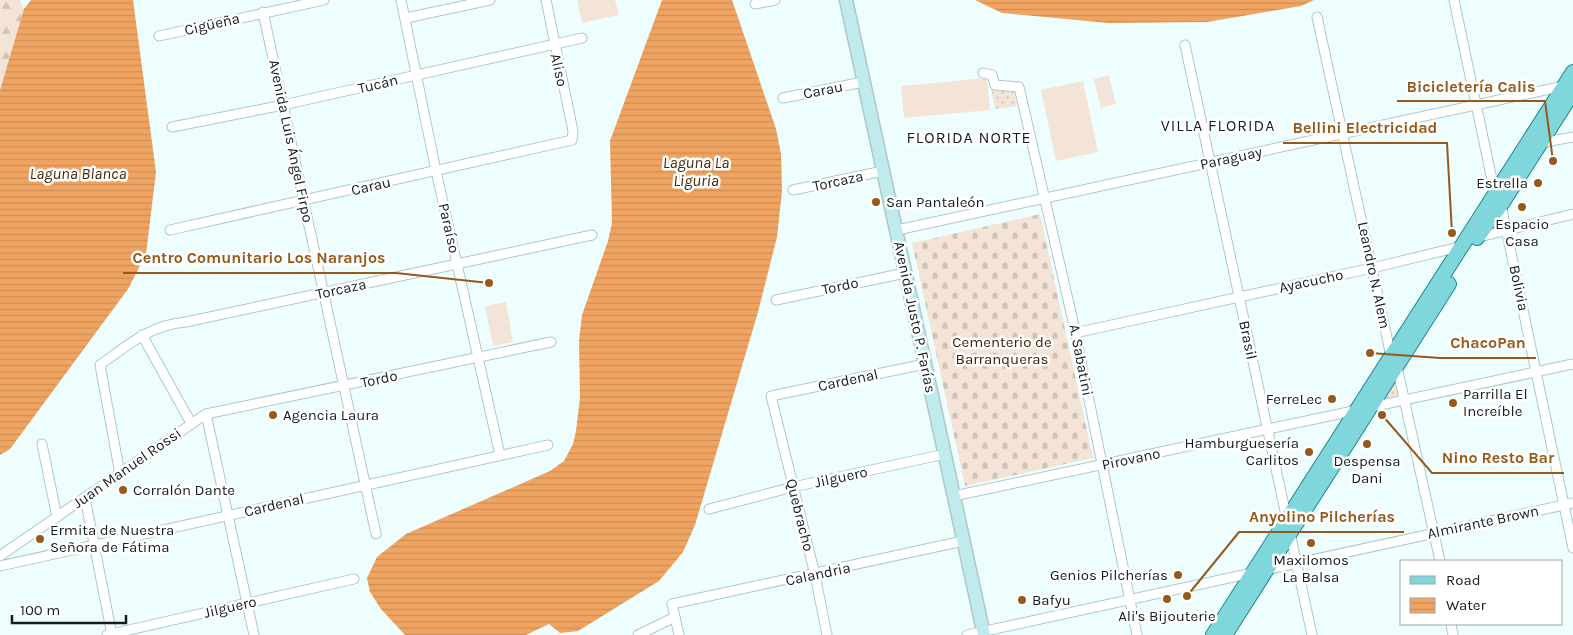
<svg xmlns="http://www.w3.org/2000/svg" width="1573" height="635" font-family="Karla,sans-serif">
  <defs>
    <pattern id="grass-dots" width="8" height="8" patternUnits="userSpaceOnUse" patternTransform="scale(1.25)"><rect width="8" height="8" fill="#f3e4d7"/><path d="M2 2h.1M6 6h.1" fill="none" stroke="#cfc3b8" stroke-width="1.8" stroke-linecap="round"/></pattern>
    <pattern id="forest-firs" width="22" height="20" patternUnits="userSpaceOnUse" patternTransform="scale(1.25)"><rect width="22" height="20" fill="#f3e4d7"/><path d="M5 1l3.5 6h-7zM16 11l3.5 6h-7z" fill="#cfc3b8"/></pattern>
    <pattern id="cemetery-stones" width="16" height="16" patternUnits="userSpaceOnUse" patternTransform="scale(1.25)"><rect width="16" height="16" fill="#f3e4d7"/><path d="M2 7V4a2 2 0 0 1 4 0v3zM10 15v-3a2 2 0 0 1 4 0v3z" fill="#cfc3b8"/></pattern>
    <pattern id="water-rules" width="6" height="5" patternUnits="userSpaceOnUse" patternTransform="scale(1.25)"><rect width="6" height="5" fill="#f0a461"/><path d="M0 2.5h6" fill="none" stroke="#cd8d54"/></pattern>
  </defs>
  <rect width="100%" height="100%" fill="#eefefe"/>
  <g fill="url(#grass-dots)">
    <polygon points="991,88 1014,92 1017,106 995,109"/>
    <polygon points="1394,378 1398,396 1381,400"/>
  </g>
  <polygon fill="url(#forest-firs)" points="0,0 20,0 24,9 0,90"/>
  <polygon fill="url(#cemetery-stones)" points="1040,214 1093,458 965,486 912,243"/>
  <g fill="#f3e4d7">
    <polygon points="577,0 615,0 619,15 582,23"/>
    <polygon points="1109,75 1116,104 1101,108 1094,79"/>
    <polygon points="987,78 990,110 904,118 901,86"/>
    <polygon points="1083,81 1098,152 1056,161 1041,90"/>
    <polygon points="506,302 513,342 493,346 485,306"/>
  </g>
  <g fill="url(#water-rules)">
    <polygon points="31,0 133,0 156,172 146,254 128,289 10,449 0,455 0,90 24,9"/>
    <polygon points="662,0 732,0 776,129 781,154 782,191 777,237 758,312 695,525 683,552 659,581 578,631 560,633 549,624 526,635 405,635 381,609 370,592 367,578 377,557 406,534 550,471 564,461 573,444 576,431 580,398 579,341 582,315 608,241 612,223 610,141"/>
    <polygon points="975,0 1314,0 1301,6 1207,22 1108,23 1002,13"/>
  </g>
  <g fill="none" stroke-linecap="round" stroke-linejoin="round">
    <defs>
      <g id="street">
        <polyline points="401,0 436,171 500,455"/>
        <polyline points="1454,0 1495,194"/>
        <polyline points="755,4 775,0"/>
        <path d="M263,12C301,186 337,360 376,534"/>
        <polyline points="1317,17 1391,356 1397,367 1440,561"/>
        <polyline points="406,18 490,0"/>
        <polyline points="159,36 324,0"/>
        <polyline points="1185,45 1287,520"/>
        <polyline points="983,73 992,75 995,85 1019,87 1072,317 1137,635"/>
        <polyline points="783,98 863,82"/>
        <polyline points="172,127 283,105 582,38"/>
        <polyline points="1540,143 1573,137"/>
        <polyline points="793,190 883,171"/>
        <polyline points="1501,205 1573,548"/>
        <polyline points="170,230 572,140 573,131 546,0"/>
        <polyline points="897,230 1564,86"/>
        <polyline points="1479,237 1573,214"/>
        <polyline points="776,300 905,273"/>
        <polyline points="1075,333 1372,268 1463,246"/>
        <polyline points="142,335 191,423"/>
        <polyline points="206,414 254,635"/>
        <polyline points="42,444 57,517"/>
        <path d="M120,474L100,365C128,345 150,325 186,322L592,235"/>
        <polyline points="954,496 1573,364"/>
        <polyline points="85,498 112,635"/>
        <polyline points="709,509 793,487 945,454"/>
        <polyline points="1290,533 1312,635"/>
        <polyline points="0,556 206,414 551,342"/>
        <polyline points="0,566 548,445"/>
        <polyline points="1451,624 1453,635"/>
        <polyline points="107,635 354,579"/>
        <polyline points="638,635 675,617"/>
        <polyline points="679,635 672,604 963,541"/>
        <polyline points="827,635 815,575 771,396 925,364"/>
        <polyline points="967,635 1573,503"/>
      </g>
      <polyline id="secondary" points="846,0 984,635"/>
      <g id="primary">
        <polyline points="1477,238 1501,205 1573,92"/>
        <polyline points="1213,635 1573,72"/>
        <polyline points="1225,635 1449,284"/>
      </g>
    </defs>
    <use href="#street" stroke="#aec8c9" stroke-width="11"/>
    <use href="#secondary" stroke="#aec8c9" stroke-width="15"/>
    <use href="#primary" stroke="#238589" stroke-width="16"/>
    <use href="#street" stroke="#fff" stroke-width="9"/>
    <use href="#secondary" stroke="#bfebed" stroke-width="12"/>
    <use href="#primary" stroke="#80d7db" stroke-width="14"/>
  </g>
  <g fill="#96591c" stroke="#fff" stroke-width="2">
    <circle cx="1538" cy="183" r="5"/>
    <circle cx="876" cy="202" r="5"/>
    <circle cx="1522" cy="207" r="5"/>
    <circle cx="1332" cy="399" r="5"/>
    <circle cx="1453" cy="403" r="5"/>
    <circle cx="273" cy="415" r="5"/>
    <circle cx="1367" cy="444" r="5"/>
    <circle cx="1309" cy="452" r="5"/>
    <circle cx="123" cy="490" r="5"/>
    <circle cx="40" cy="539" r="5"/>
    <circle cx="1311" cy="543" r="5"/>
    <circle cx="1178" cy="575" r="5"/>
    <circle cx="1167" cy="599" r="5"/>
    <circle cx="1022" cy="600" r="5"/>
  </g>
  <g text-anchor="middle" stroke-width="5" stroke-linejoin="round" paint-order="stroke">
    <g font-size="15" fill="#141e1e" stroke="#fff">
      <text transform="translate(212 24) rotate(-13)" y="5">Cigüeña</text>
      <text transform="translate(559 70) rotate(77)" y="5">Aliso</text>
      <text transform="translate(378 84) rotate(-13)" y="5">Tucán</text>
      <text transform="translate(823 90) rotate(-11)" y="5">Carau</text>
      <text transform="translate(291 141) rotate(78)" y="5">Avenida Luis Ángel Firpo</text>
      <text transform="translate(1231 158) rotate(-12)" y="5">Paraguay</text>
      <text transform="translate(838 181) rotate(-12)" y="5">Torcaza</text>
      <text transform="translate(371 186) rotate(-13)" y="5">Carau</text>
      <text transform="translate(449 228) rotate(77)" y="5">Paraíso</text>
      <text transform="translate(1374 275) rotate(78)" y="5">Leandro N. Alem</text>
      <text transform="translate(1311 281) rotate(-12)" y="5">Ayacucho</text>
      <text transform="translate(840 286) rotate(-12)" y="5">Tordo</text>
      <text transform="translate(1519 288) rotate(78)" y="5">Bolivia</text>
      <text transform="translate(341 289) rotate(-12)" y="5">Torcaza</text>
      <text transform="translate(915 317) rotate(78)" y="5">Avenida Justo P. Farías</text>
      <text transform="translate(1248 340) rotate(78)" y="5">Brasil</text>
      <text transform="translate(1081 360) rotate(79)" y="5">A. Sabatini</text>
      <text transform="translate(379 379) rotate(-12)" y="5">Tordo</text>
      <text transform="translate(848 380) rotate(-12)" y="5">Cardenal</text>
      <text transform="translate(1131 459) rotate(-12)" y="5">Pirovano</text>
      <text transform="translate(127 468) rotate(-35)" y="5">Juan Manuel Rossi</text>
      <text transform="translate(841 477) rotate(-12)" y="5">Jilguero</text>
      <text transform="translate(274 505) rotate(-13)" y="5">Cardenal</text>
      <text transform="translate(800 515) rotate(76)" y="5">Quebracho</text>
      <text transform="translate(1483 522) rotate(-12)" y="5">Almirante Brown</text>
      <text transform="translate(818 574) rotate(-12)" y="5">Calandria</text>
      <text transform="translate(230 607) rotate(-13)" y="5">Jilguero</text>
    </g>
    <g font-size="15" fill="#141e1e" stroke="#fff" text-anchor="start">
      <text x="1528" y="188" text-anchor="end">Estrella</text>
      <text x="886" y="207">San Pantaleón</text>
      <text x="1522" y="229" text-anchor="middle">Espacio<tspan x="1522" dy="17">Casa</tspan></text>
      <text x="1463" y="399">Parrilla El<tspan x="1463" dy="17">Increíble</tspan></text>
      <text x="1322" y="404" text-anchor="end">FerreLec</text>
      <text x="283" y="420">Agencia Laura</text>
      <text x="1299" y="448" text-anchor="end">Hamburguesería<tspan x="1299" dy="17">Carlitos</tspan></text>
      <text x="1367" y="466" text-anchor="middle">Despensa<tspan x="1367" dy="17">Dani</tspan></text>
      <text x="133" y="495">Corralón Dante</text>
      <text x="50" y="535">Ermita de Nuestra<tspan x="50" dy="17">Señora de Fátima</tspan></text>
      <text x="1311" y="565" text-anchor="middle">Maxilomos<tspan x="1311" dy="17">La Balsa</tspan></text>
      <text x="1168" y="580" text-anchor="end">Genios Pilcherías</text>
      <text x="1032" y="605">Bafyu</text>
      <text x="1167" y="621" text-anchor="middle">Ali's Bijouterie</text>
    </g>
    <g font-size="15" fill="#3f2204" stroke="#fff">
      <text x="1002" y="347">Cementerio de<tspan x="1002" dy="17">Barranqueras</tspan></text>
    </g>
    <g font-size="16" letter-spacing="1" fill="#141e1e" stroke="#fff">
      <text x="1218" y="131">VILLA FLORIDA</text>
      <text x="969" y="143">FLORIDA NORTE</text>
    </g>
    <g font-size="16" font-style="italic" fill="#442709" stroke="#fff">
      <text x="696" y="168">Laguna La<tspan x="696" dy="18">Liguria</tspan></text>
      <text x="78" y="179">Laguna Blanca</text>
    </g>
  </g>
  <path fill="none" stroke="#96591c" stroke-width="2" d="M1553 161L1545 101H1397M1452 233L1447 143H1283M489 283L396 273H123M1370 353L1440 358H1536M1382 415L1432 473H1564M1187 596L1239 532H1404"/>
  <g fill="#96591c" stroke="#fff" stroke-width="2">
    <circle cx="1553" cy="161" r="5"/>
    <circle cx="1452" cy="233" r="5"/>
    <circle cx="489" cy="283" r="5"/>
    <circle cx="1370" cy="353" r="5"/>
    <circle cx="1382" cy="415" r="5"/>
    <circle cx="1187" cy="596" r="5"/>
  </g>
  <g font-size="16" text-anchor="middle" font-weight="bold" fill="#96591c" stroke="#fff" stroke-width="5" stroke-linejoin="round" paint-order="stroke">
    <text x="1471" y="92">Bicicletería Calis</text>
    <text x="1365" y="133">Bellini Electricidad</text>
    <text x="259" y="263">Centro Comunitario Los Naranjos</text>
    <text x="1488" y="348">ChacoPan</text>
    <text x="1498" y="463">Nino Resto Bar</text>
    <text x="1322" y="522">Anyolino Pilcherías</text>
  </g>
  <rect x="1400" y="560" width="162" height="65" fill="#ffffff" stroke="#a1a5a5"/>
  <rect x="1410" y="576" width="25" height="8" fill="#80d7db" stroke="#a1a5a5"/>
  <text x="1446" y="585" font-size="15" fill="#141e1e">Road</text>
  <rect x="1410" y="598" width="25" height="15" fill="url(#water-rules)" stroke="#a1a5a5"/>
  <text x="1446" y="610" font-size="15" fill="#141e1e">Water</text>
  <path d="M12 615v8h114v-8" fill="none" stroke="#141e1e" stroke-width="2.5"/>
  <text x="20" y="615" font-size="15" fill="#141e1e" stroke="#ffffff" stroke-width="4" paint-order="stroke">100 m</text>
</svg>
